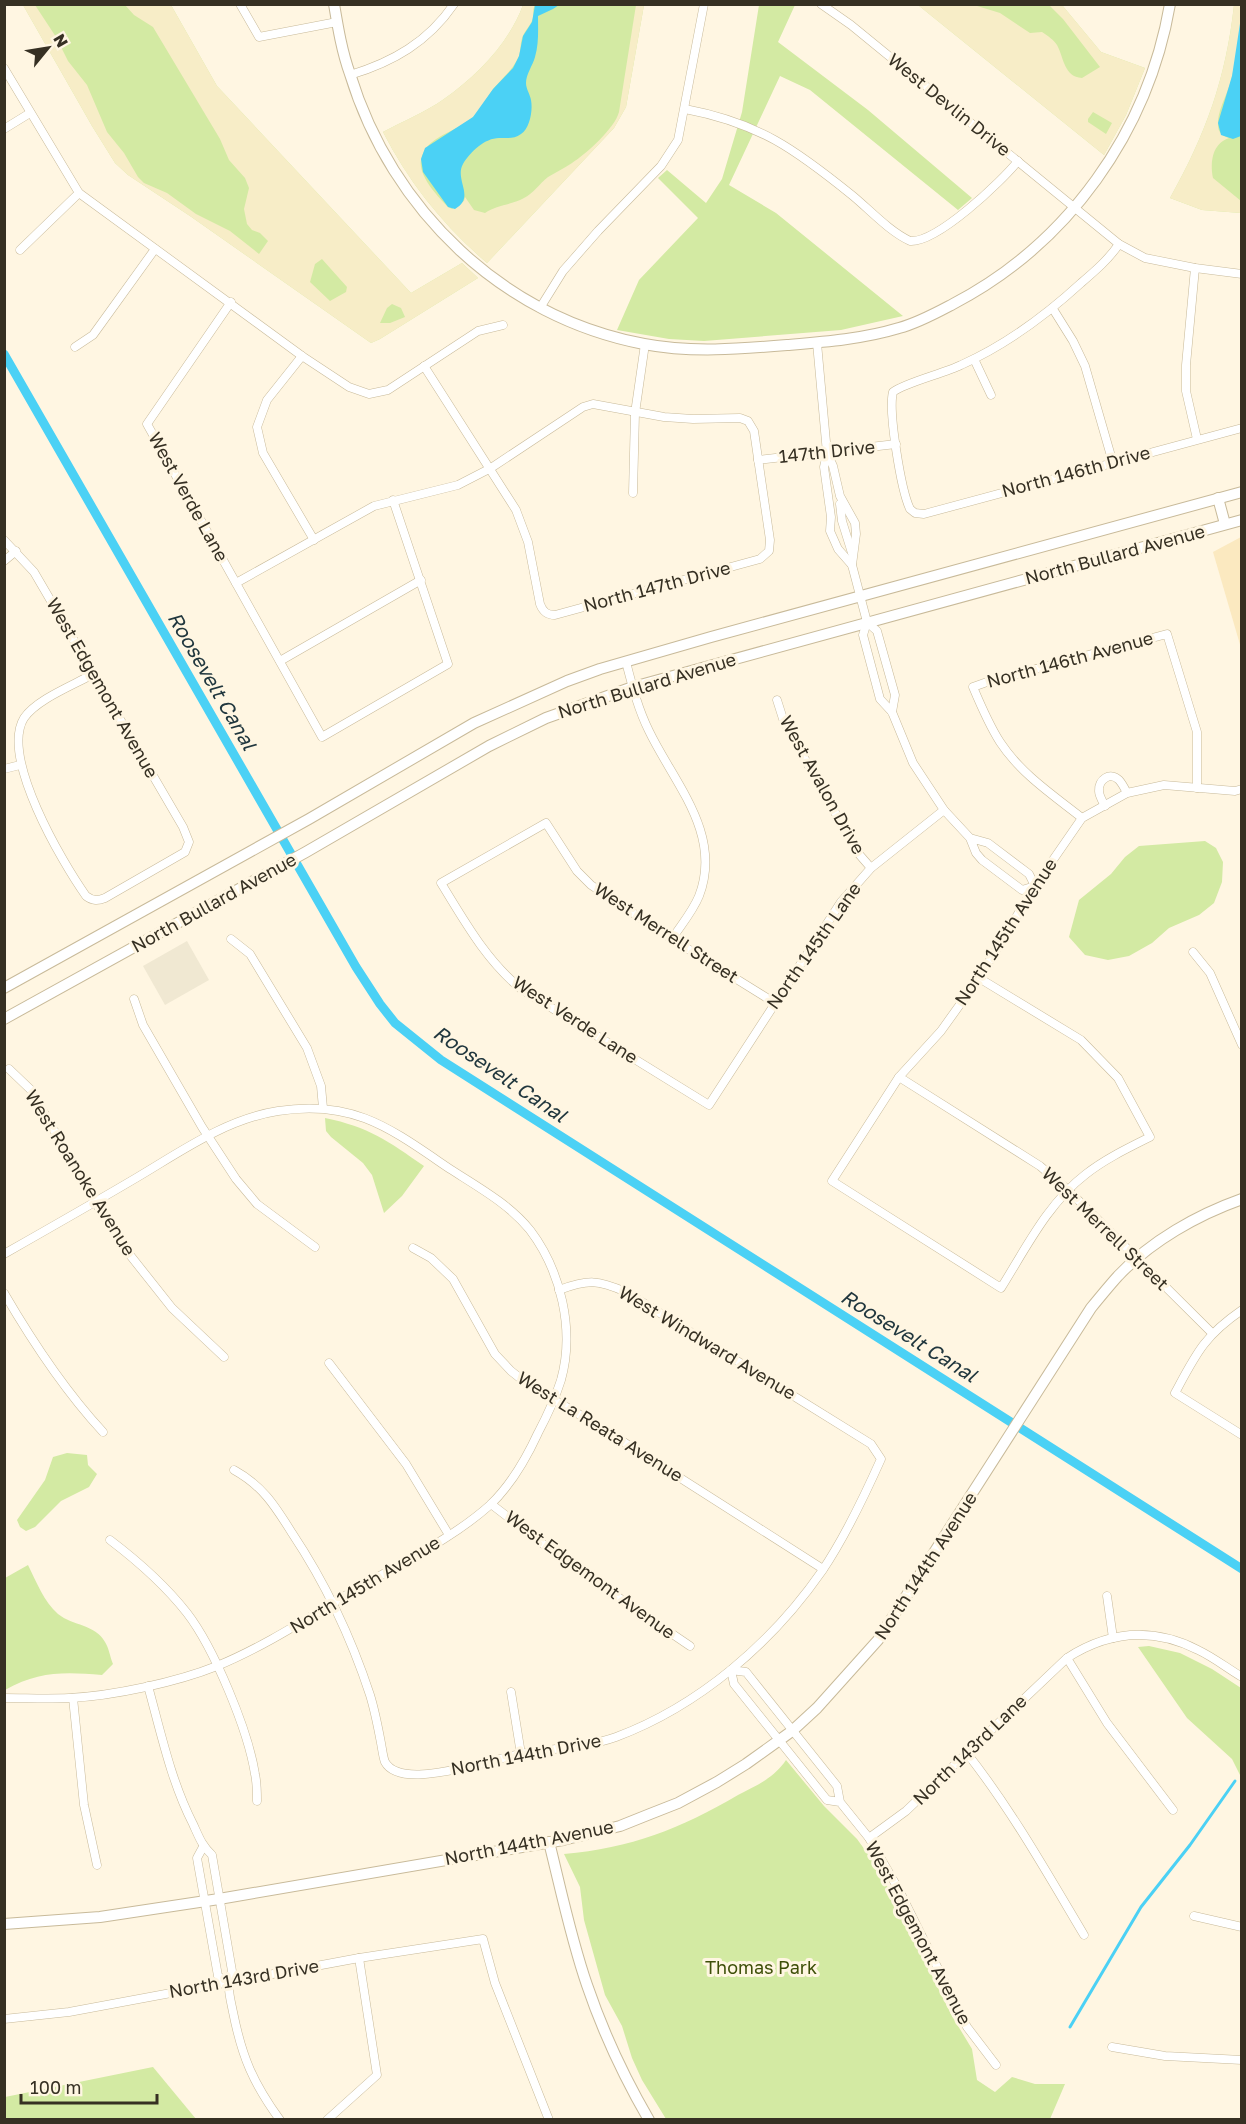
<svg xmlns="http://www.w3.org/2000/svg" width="1246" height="2124" font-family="'Golos Text',sans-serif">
  <rect width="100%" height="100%" fill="#fff6e2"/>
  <polygon fill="#fbe9c0" points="1241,537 1241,648 1213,552"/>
  <polygon fill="#f0e8d2" points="187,941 209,980 165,1005 143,966"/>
  <g fill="#d3eaa3">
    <polygon points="23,5 171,5 217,86 411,293 462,263 478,278 380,339 371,343 190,216 128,175 115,163 92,126"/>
    <path d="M523,5H644L626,107L614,128L487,263C444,226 409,183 383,132C403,121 426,112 444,99C477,76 509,43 523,5Z"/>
    <polygon points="759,5 795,5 778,42 868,110 972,198 958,210 810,90 780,76 729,185 776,213 903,316 841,330 704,341 669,339 617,330 639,280 698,218 658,178 667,170 706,203 722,179 742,112"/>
    <polygon points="918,5 1062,5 1101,52 1145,68 1126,115 1104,155"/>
    <path d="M1234,5H1241V213L1202,210L1170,198C1206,134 1226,78 1234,5Z"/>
    <polygon points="1205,841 1216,848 1223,862 1222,882 1214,903 1199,915 1169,928 1152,943 1129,956 1108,960 1085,955 1069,937 1079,900 1111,874 1125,857 1139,846"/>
    <path d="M325,1118C369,1127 388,1141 424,1166L402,1196L384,1213L372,1175L363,1163L331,1137L326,1131Z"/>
    <polygon points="67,1453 87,1455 88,1465 97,1474 89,1487 61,1501 35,1527 26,1531 20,1527 17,1520 45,1480 53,1457"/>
    <path d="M28,1565C36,1581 44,1602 58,1614C73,1626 95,1624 105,1642C109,1648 110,1657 113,1664L102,1675C64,1672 39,1671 5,1690V1578Z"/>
    <polygon points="1149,1646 1180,1653 1212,1669 1241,1688 1241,1777 1232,1759 1187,1718 1138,1647"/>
    <path d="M786,1760L824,1806L857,1839L878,1868L952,2016L972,2049L977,2080L995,2092L1012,2077L1035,2084H1065L1050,2119H666L642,2080L632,2058L622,2026L605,1995L584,1920L580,1887L564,1854C631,1848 680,1829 738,1795C757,1785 774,1778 786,1760Z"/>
    <polygon points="153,2067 196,2119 5,2119 5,2097"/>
  </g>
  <g fill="#f7edc7" fill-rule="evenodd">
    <path d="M23,5H35L56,37L68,61L87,85L107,132L124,153L138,177L144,183L167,193L196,214L230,231L259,254L268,241L260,233L252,230L247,224L244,209L249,188L245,178L229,160L220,139L153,27L134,15L125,5H171L217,86L411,293L462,263L478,278L380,339L371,343L190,216L128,175L115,163L92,126ZM322,259L347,287L346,292L330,301L310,282L315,264ZM392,304L401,308L405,317L390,323H380L387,308Z"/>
    <path d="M523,5H535C532,10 534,12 533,18C531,25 525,30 522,38C520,44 521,50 519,56C513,70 503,77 494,88C486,98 482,109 472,118C456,133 426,135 421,160C418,176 438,197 448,207L452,209L464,201L465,197L474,210L485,213C496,205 511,205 524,198C534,193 539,184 548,177C556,172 565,168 572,163C586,154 615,128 619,112L636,5H644L626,107L614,128L487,263C444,226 409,183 383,132C403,121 426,112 444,99C477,76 509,43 523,5Z"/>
    <path d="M918,5H974L1000,13L1030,33L1042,32C1048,36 1054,40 1057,45C1064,58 1064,77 1082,78L1100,67L1063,19L1049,5H1062L1101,52L1145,68L1126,115L1104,155ZM1093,112L1112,123L1106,134L1088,122V119Z"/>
    <path d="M1234,5H1241C1241,31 1237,59 1230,84C1226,97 1217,112 1218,125C1218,133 1223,136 1229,138C1212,144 1210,162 1213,178L1241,201V213L1202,210L1170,198C1206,134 1226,78 1234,5Z"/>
  </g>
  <g fill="#4bd1f5">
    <path d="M535,5H559L553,9L538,16C538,29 539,44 535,57C533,65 526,74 526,83C526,89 530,94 531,100C533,110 530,128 521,134C514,139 508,138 499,138C485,138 470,152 463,164C454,180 476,197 455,209L448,207L423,172L421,159L425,148L473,117L493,89L513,68L519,56L523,36L532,22Z"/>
    <polygon points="1241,17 1241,136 1233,139 1221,135 1218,123 1232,76"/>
  </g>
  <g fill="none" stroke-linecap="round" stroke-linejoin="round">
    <polyline stroke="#4bd1f5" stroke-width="3" points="1070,2027 1141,1907 1190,1845 1235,1781"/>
    <polyline stroke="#4bd1f5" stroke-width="9" points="4,354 356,967 380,1004 395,1023 441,1060 1242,1569"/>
    <defs>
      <g id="street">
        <polyline points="240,4 259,37 337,22"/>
        <polyline points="821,4 851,25 1119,244 1145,258 1195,268 1242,274"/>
        <polyline points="4,68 79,193 302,356 349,387 369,394 388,390 478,331 503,325"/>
        <path d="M350,75C393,62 428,42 454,4"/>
        <path d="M685,109C759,123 795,149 853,196C871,211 889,231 910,241C937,243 1001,182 1018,161"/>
        <polyline points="4,129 30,113"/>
        <path d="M1119,244C1109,259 1095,271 1081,283C1045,316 1006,345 961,365C945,373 904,383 893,392C888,411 901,490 910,509L915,513L924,514L1242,428"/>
        <polyline points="20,250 79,193"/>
        <polyline points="1195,268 1186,365 1186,391 1197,439"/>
        <polyline points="231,302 147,424 322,737 448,664 393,500"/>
        <polyline points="540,308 563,271 598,231 661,166 678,140 704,4"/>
        <polyline points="1053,309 1073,341 1085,366 1113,463"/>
        <polyline points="817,343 827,453 833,466 840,496 855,523 856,534 852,565 867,622"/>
        <polyline points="75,347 93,335 155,249"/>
        <polyline points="302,356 267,400 257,427 263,453 314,540"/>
        <polyline points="974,359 991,395"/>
        <polyline points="827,453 824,467 831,517 830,531 838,549 852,565"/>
        <polyline points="758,460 896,444"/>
        <polyline points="633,493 635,413 645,344"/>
        <polyline points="840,504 842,521 852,553"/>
        <path d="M4,540L34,572L183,827L189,842L185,852L105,898C98,901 93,901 86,896C62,862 0,757 24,718C37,699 74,685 93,674"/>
        <polyline points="4,561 16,551"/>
        <path d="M236,583L374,506L458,485L491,468L583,407L593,404L664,417L693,419L740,418L748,421L754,431L770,540L769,551L760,559L555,615C547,615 543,612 540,604L528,542L516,510L424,366"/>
        <polyline points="867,622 863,635 880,699 892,712 913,763 944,810 970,838 976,853 982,860 1022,890 1035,886 1029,874 988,843 970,838"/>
        <polyline points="867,622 877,631 895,695 892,712"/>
        <polyline points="280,661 421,580"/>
        <path d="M626,662C632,685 638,709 649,731C674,783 723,834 699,896C693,911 681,925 672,939"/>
        <polyline points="777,700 784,722 858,853 871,868"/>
        <polyline points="4,769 20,765"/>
        <path d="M1105,806C1103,802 1099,796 1099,791C1098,780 1110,771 1119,780C1122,783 1125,789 1127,793"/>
        <path d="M1082,818C1053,795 1021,774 1000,742C989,725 981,706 973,687L987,682L1167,634L1197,732V788"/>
        <polyline points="231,939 250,954 307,1048 321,1086 323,1108"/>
        <polyline points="1193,952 1210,973 1242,1045"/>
        <path d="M979,978L1081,1040L1118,1078L1150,1137C1128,1148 1105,1159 1086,1174C1048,1203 1026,1248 1001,1288L832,1181L899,1077L941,1031L979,978L1035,886L1082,818L1127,793L1164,785L1235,791L1242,789"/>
        <polyline points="134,999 143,1025 202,1127 236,1179 257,1204 315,1247"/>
        <path d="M775,1003L672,939L591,885L577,871L546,823L441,883C465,922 486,960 521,989L709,1105L841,902L871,868L944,810"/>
        <polyline points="9,1069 31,1090 95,1202 126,1250 172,1308 224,1357"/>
        <polyline points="899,1077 1040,1166 1068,1190 1212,1333"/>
        <polyline points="413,1248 431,1258 453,1279 495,1354 511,1371 530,1386 594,1423 823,1569"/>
        <path d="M4,1254C48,1229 92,1204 136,1178C180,1152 226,1119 278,1111C354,1099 391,1129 450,1169C478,1187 509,1204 530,1230C561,1271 575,1330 561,1380C555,1399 547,1416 538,1433C526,1459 511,1485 490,1505C453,1538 405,1561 362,1586C315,1613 268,1645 217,1666C177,1682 113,1696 69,1698C48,1699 26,1698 4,1698"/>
        <path d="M4,1293C32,1341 65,1391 103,1432"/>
        <path d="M1242,1310C1204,1336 1196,1354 1175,1393L1242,1435"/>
        <polyline points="329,1363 406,1464 449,1535"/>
        <path d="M234,1470C263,1486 275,1506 292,1533C326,1584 351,1637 370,1695C375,1711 378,1727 381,1743C382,1748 383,1757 385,1762C397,1784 448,1771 468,1767C486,1763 503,1758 520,1754C552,1748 585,1748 616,1737C699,1706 772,1643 822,1571C845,1537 864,1497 881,1459L871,1444L626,1292C598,1280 589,1279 559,1290"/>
        <polyline points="491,1504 565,1561 690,1646"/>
        <path d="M110,1540C139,1562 165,1585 187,1613C214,1648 248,1730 255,1774C257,1783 257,1792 257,1801"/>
        <polyline points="1107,1596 1113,1638"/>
        <polyline points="1067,1658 1107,1723 1173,1810"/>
        <path d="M148,1686C161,1733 171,1781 193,1824C199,1837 202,1846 212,1855L232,1971C226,1985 230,1997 233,2012C242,2057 253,2083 280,2120"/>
        <polyline points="511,1692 521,1754"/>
        <polyline points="73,1698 84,1805 97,1865"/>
        <path d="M966,1752C1011,1809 1047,1873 1084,1935"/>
        <polyline points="840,1802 827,1800 734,1684 731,1670 746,1672 837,1786 840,1802 869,1838 899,1890 967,2027 996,2065"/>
        <path d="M869,1838L906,1811L1067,1658C1109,1631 1153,1627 1198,1650C1213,1657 1227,1668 1242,1677"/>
        <polyline points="203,1847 197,1858 218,1976 227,1982"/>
        <polyline points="1194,1916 1242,1927"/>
        <polyline points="4,2019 69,2012 359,1958 483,1939 495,1983 549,2120"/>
        <polyline points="1112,2047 1165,2056 1242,2060"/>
        <polyline points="327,2120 377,2075 359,1958"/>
      </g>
      <g id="secondary">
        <path d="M334,4C338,28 342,52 350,74C392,211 503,317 644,344C691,353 739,349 787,345C823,342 863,339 899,328C918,323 936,313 953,304C1068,244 1148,132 1170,4"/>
        <polyline points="1218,498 1225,524"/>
        <polyline points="4,988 309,819 474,723 567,681 600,669 711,637 1242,492"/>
        <polyline points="4,1019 306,852 489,746 546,718 633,687 1242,520"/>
        <path d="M549,1842C561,1890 571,1939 587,1985C603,2032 624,2077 649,2120"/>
        <path d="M4,1924L100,1917L219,1899L563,1840L620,1826L650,1814L678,1803L717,1782L746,1764L792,1731L817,1708L878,1640L1091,1308C1100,1297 1109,1286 1118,1276C1151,1241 1197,1215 1242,1199"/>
      </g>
    </defs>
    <use href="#street" stroke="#c8ba9a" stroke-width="9"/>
    <use href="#secondary" stroke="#c8ba9a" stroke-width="12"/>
    <use href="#street" stroke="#fff" stroke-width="8"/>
    <use href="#secondary" stroke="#fff" stroke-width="10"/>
  </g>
  <g text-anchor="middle" stroke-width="6" stroke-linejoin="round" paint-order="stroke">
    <g font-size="18" fill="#363023" stroke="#fff6e2">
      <text transform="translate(949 105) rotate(39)" y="6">West Devlin Drive</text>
      <text transform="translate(827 452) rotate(-6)" y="6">147th Drive</text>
      <text transform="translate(1076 472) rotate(-15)" y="6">North 146th Drive</text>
      <text transform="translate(188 497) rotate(61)" y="6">West Verde Lane</text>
      <text transform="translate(1115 555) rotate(-15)" y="6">North Bullard Avenue</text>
      <text transform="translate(657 587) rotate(-15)" y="6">North 147th Drive</text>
      <text transform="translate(1070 660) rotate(-15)" y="6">North 146th Avenue</text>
      <text transform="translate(647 686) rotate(-17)" y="6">North Bullard Avenue</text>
      <text transform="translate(102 688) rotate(60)" y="6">West Edgemont Avenue</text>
      <text transform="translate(822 785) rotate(61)" y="6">West Avalon Drive</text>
      <text transform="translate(214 903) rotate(-29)" y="6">North Bullard Avenue</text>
      <text transform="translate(1006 932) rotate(-57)" y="6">North 145th Avenue</text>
      <text transform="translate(666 933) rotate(33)" y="6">West Merrell Street</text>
      <text transform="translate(814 946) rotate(-55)" y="6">North 145th Lane</text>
      <text transform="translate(575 1020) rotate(33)" y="6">West Verde Lane</text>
      <text transform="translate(80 1173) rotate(58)" y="6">West Roanoke Avenue</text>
      <text transform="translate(1105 1229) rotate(44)" y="6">West Merrell Street</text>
      <text transform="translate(707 1343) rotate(31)" y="6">West Windward Avenue</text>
      <text transform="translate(600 1427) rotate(32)" y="6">West La Reata Avenue</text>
      <text transform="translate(926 1566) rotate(-57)" y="6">North 144th Avenue</text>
      <text transform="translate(590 1575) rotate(36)" y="6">West Edgemont Avenue</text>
      <text transform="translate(365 1585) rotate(-31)" y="6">North 145th Avenue</text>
      <text transform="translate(970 1750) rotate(-44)" y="6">North 143rd Lane</text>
      <text transform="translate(526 1755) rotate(-11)" y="6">North 144th Drive</text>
      <text transform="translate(529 1843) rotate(-11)" y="6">North 144th Avenue</text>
      <text transform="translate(918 1933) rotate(62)" y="6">West Edgemont Avenue</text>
      <text transform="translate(244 1979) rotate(-10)" y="6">North 143rd Drive</text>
    </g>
    <g font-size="18" fill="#3e4f08" stroke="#fff6e2">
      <text x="761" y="1974">Thomas Park</text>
    </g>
    <g font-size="20" font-style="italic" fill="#21373e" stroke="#fff6e2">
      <text transform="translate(212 681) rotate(60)" y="7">Roosevelt Canal</text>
      <text transform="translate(500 1074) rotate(34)" y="7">Roosevelt Canal</text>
      <text transform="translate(909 1336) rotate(32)" y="7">Roosevelt Canal</text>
    </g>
  </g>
  <rect width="1246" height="2124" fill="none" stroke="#363023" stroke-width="12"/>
  <g transform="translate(48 48) rotate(60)" stroke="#fff6e2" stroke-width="4.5" paint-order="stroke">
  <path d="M0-4.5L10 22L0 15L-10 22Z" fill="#363023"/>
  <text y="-9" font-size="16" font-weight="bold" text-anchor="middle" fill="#363023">N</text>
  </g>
  <path d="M21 2094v9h136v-9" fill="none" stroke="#363023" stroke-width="3"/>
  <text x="30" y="2094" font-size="18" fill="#363023" stroke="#fff6e2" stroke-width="4.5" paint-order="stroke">100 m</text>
</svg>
